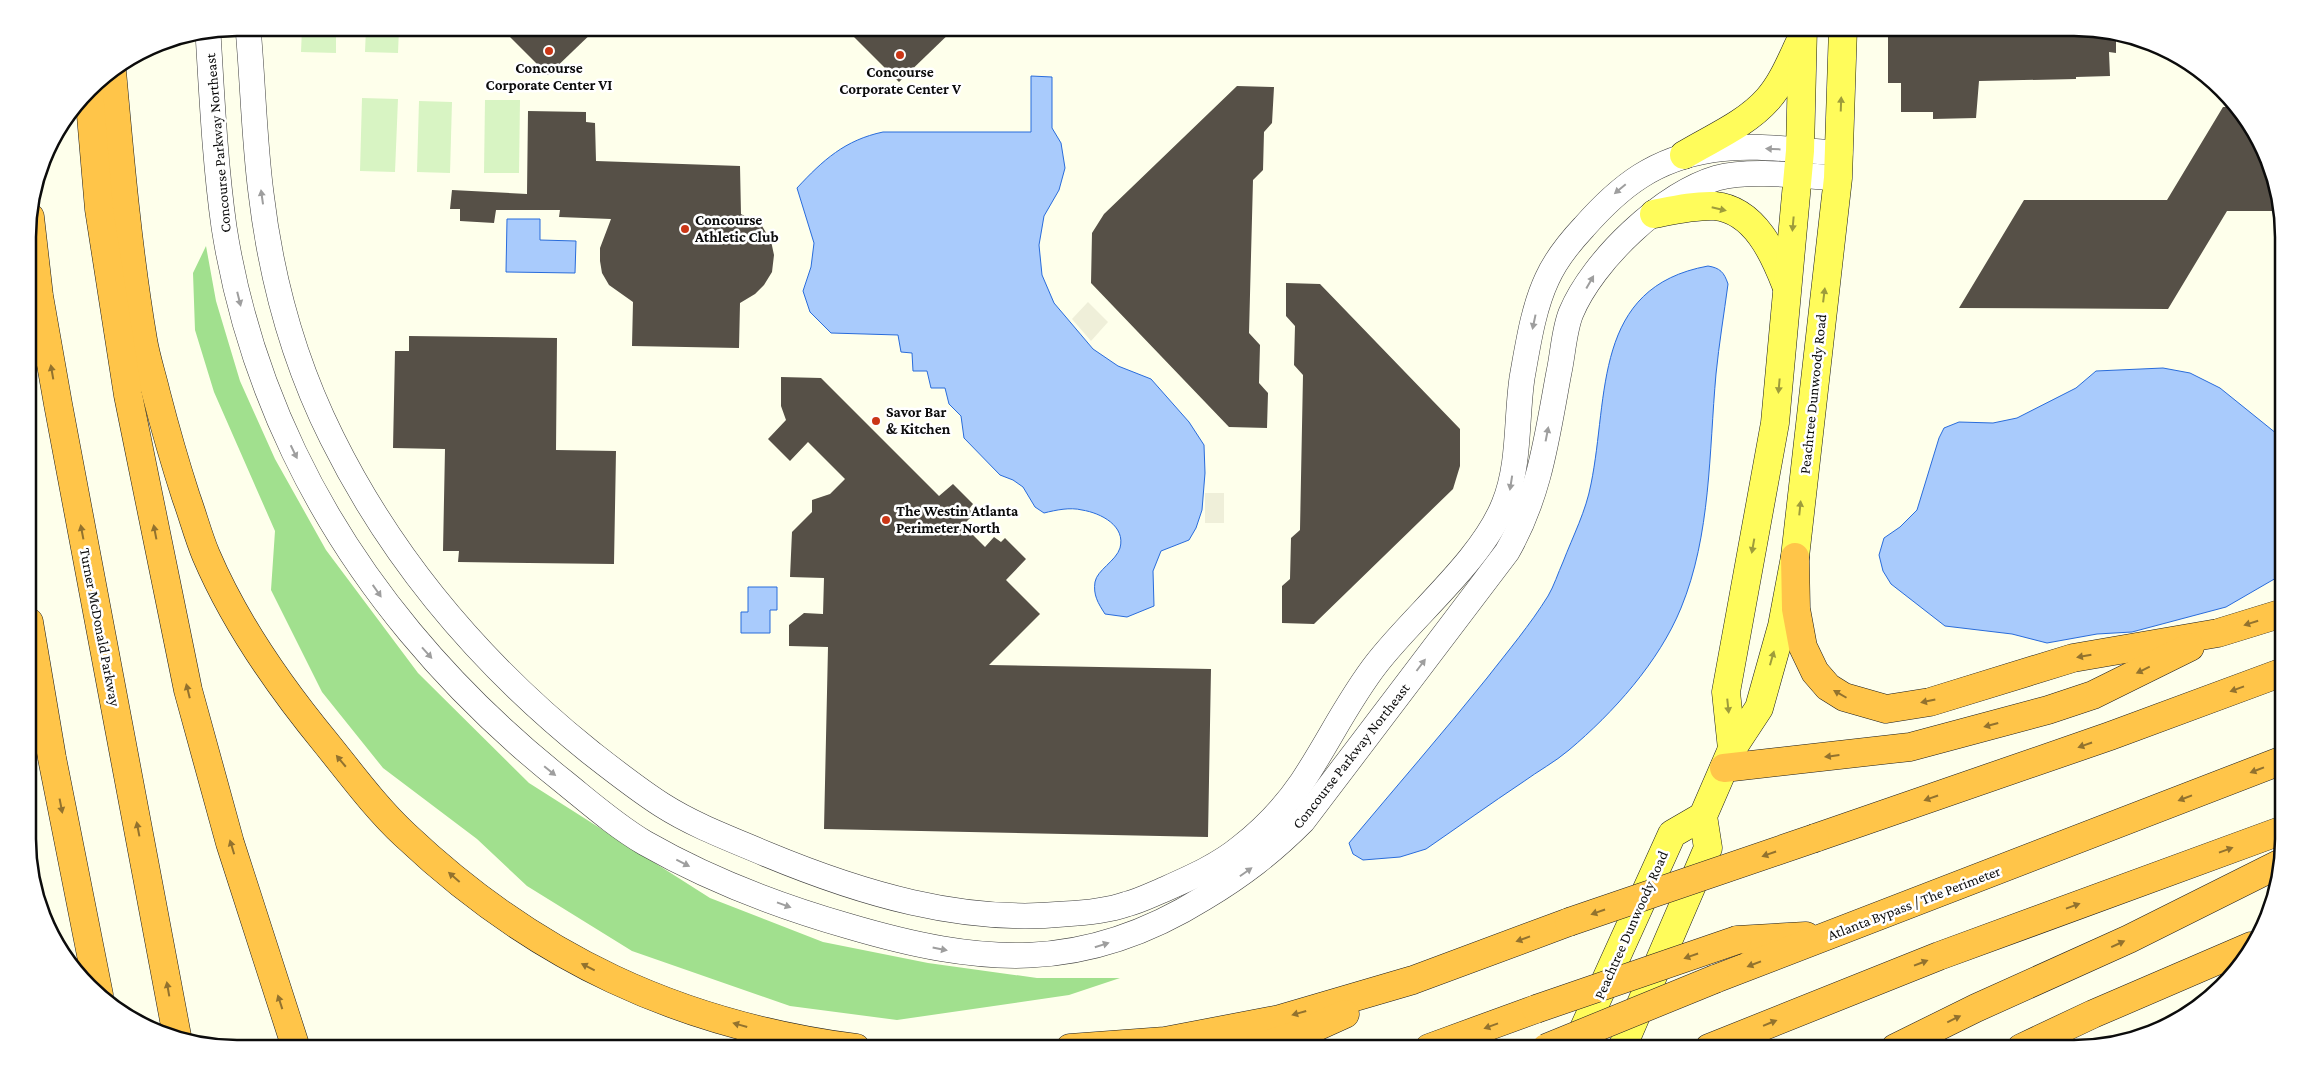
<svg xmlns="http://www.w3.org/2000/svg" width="2311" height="1076" font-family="'Crimson Pro',serif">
  <rect width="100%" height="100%" fill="#feffeb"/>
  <polygon fill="#a1e08e" points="206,246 216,301 240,381 275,459 326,550 418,673 529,783 710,898 823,942 928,963 1037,978 1120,978 1069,995 897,1020 790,1006 632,951 527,886 477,839 383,768 322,692 271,590 275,531 214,392 195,330 193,273"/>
  <g fill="#d8f4c3">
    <polygon points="302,28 336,28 336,53 301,52"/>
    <polygon points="366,28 399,28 398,53 365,52"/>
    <polygon points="362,98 398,99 395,172 360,171"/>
    <polygon points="485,100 520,100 519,173 484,173"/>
    <polygon points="419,101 452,102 450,173 417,172"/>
  </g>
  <g fill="#efefd9">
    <polygon points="1088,302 1108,322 1091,341 1072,319"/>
    <rect x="1205" y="493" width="19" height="30"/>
  </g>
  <g fill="#a9cbfc" stroke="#296cdb">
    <path d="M1031,76L1052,77V128L1061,143L1065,168L1059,190L1044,216L1039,245L1042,275L1054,303L1093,349L1118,366L1151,379L1189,422L1204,445L1205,473L1202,510L1196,528L1189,540L1161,551L1153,571L1154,606L1127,617L1105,614C1098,603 1093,595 1095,582C1097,570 1116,561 1120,548C1126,526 1101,513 1082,510C1070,507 1056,510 1044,513L1035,507L1023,487L1013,480L1000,475L964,438L961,416L949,404L945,388H931L927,371H913L912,353L901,352L898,335L831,333L810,312L803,291L811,267L814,243L797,188C823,160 845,140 883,132H1031Z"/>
    <polygon points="507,219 540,219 540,240 576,241 575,273 506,272"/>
    <path d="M1708,266C1720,268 1724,272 1728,284C1724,314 1719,344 1716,374C1709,452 1711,535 1681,608C1659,662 1613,713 1569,750C1555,762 1538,771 1523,782C1490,804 1458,827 1426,849L1400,857L1363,860L1353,854L1349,843C1395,788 1442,734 1487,678C1508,651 1530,625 1548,596C1554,586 1558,573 1563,562C1573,536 1586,511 1591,484C1609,396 1592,287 1708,266Z"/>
    <polygon points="2163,368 2190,373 2220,388 2282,438 2283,574 2226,607 2132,632 2097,634 2047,643 2012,634 1945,626 1891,584 1883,571 1879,555 1884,538 1900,527 1917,510 1939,438 1944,428 1959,422 1993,423 2017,418 2076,388 2096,371"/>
    <polygon points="748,587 777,587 777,610 770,610 770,633 741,633 741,612 748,612"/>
  </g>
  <g fill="#565047">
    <polygon points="501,28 597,28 548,75"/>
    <polygon points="845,28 955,28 899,82"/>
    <polygon points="1888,28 2074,28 2116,36 2116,53 2109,52 2110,76 2076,77 2076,79 1979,81 1976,118 1933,119 1933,112 1901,112 1901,83 1888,83"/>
    <polygon points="1237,86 1274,87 1272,123 1264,132 1263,170 1253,180 1249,333 1260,345 1259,383 1268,393 1267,428 1229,427 1091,283 1092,233 1104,214"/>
    <polygon points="2223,107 2238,107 2240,110 2268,157 2282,211 2227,211 2168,309 1959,308 2024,200 2167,200"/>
    <polygon points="528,111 586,112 586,122 595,123 596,161 740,166 741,214 762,226 771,241 774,255 772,272 764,285 755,294 740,303 739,348 632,346 633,302 609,285 602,273 600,261 600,248 611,219 559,217 560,210 496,210 494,223 460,221 460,209 450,209 452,190 527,194"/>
    <polygon points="1286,283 1320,284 1460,429 1460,466 1453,489 1314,624 1282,623 1282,586 1290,579 1291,538 1300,530 1303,375 1294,365 1295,326 1286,316"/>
    <polygon points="409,336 557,338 556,450 616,451 614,564 458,562 459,551 443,551 445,449 393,448 395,351 409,351"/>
    <polygon points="781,377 821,378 939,496 953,484 973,504 969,509 974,514 963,525 985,547 994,537 1001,542 1005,538 1026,559 1006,580 1040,614 989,665 1211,669 1208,837 824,829 828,647 789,646 789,625 804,613 823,614 824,578 790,577 792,532 812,512 812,500 830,494 845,479 808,442 790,461 768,439 786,420 781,406"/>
  </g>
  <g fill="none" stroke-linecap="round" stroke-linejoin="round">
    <defs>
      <g id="minor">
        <path d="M248,28C253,83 254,139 261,193C271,278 294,362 332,438C393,561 483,666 590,752C613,770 637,789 662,805C695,826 731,839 766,854C860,893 962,924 1064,914C1085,913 1107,911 1127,904C1139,901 1151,895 1163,890C1190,878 1218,866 1241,847C1265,828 1285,807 1302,782C1328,743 1348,700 1377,663C1414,615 1482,560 1504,504C1520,465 1516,419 1522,378C1528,345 1533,309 1547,279C1556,259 1569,243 1584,227C1621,185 1655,159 1712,150C1753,143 1798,151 1840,153"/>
        <path d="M208,33C212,98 215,163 224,227C236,304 260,381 294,452C356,582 452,693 564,782C590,803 616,826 645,843C708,879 778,906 848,926C980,965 1082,974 1204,898C1242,875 1271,853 1303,821L1507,552C1540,495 1547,436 1559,372C1563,354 1564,330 1571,313C1593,260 1663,194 1717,178C1750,169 1804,176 1838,178"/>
      </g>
      <g id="major">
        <path d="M1684,155C1712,138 1746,124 1768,99C1782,83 1790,63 1799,44"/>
        <path d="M1654,214C1674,210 1695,205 1715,206C1755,210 1774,254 1786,285"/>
        <polyline points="1732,749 1726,692 1775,423 1800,151 1803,28"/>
        <polyline points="1575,1048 1672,834 1703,816"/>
        <polyline points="1622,1048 1708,848 1703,816 1732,749 1759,708 1782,626 1795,557 1838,178 1843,28"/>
      </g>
      <g id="highway">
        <path d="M112,71C120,161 128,251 143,340C146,358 152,376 156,393C165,428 175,463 186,497C193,516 198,536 206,555C235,623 279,686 326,743C351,774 376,808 405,835C535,958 679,1025 856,1048"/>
        <polyline points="89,92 99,209 128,395 188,690 230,843 296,1048"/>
        <polyline points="30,217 39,296 58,404 177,1036"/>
        <polyline points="1795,557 1796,609 1803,647 1815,672 1828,687 1844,697 1886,709 1930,702 2073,658 2218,633 2283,613"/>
        <polyline points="29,622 52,758 99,995"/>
        <polyline points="1724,768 1910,747 2048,710 2093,695 2190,647"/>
        <polyline points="1815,838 2110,736 2283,672"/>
        <polyline points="1737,940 1806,936"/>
        <polyline points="1715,979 2283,760"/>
        <polyline points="1070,1048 1165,1041 1280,1019 1413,980 1569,922"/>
        <polyline points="1256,1048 1303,1033 1345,1014"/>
        <polyline points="1429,1048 1536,1009"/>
        <polyline points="1709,1048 1939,956 2283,830"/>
        <polyline points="1895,1048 1976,1008 2129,939 2279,864"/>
        <polyline points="2021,1048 2093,1014 2251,946"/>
      </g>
    </defs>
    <use href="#minor" stroke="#3f3f3f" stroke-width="26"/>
    <use href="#major" stroke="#1d1d1d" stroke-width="29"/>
    <use href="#highway" stroke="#1d1d1d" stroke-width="29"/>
    <use href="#minor" stroke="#fff" stroke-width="25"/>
    <use href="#major" stroke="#fffc5b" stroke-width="28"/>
    <use href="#highway" stroke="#ffc549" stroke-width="28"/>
    <defs>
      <g id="highway-bridge">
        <polyline points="1569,922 1815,838"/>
        <polyline points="1536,1009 1737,940"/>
        <polyline points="1546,1048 1715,979"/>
      </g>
    </defs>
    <use href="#highway-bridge" stroke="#1d1d1d" stroke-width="29" stroke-linecap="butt"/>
    <use href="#highway-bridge" stroke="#ffc549" stroke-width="28"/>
  </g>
  <defs><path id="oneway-solid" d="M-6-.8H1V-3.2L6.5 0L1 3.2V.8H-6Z" transform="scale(1.25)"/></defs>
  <g fill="#9e9c3b">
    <use href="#oneway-solid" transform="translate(1841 104) rotate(-88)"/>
    <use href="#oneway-solid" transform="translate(1719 209) rotate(13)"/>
    <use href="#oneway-solid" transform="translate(1793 224) rotate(95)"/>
    <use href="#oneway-solid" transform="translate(1824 295) rotate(-83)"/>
    <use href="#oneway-solid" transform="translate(1779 386) rotate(95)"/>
    <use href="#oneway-solid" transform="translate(1800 508) rotate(-84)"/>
    <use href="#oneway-solid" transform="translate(1753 546) rotate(100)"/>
    <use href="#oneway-solid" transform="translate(1772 658) rotate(-74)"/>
    <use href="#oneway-solid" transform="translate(1728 706) rotate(84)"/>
  </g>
  <g fill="#9e9e9e">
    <use href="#oneway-solid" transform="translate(1773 149) rotate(-177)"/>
    <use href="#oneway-solid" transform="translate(1620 189) rotate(140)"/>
    <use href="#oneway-solid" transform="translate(262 197) rotate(-98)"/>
    <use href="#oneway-solid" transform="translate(1590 282) rotate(-60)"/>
    <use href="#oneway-solid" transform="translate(239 299) rotate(76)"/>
    <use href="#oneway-solid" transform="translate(1534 322) rotate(102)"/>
    <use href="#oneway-solid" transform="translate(1547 434) rotate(-79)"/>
    <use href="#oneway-solid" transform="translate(294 452) rotate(64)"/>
    <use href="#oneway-solid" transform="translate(1511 483) rotate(99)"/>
    <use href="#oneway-solid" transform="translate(377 591) rotate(55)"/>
    <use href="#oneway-solid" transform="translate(427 653) rotate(48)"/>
    <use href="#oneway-solid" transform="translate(1421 665) rotate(-53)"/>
    <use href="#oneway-solid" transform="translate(550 771) rotate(39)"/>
    <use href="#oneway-solid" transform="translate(683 863) rotate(27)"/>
    <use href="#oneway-solid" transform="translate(1246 872) rotate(-35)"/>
    <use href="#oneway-solid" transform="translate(784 905) rotate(20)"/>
    <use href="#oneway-solid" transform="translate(1102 945) rotate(-17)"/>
    <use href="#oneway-solid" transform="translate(940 949) rotate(11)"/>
  </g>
  <g fill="#92722e">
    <use href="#oneway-solid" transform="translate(52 372) rotate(-100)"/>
    <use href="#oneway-solid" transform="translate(82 532) rotate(-101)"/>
    <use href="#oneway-solid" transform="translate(155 532) rotate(-101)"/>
    <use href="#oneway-solid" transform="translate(2251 623) rotate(163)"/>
    <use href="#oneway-solid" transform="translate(2084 656) rotate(170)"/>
    <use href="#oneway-solid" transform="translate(2143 670) rotate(154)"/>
    <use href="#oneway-solid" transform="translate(2237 689) rotate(160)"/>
    <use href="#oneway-solid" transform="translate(188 691) rotate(-104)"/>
    <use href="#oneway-solid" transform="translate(1840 694) rotate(-150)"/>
    <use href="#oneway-solid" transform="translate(1928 701) rotate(168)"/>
    <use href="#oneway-solid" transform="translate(1991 725) rotate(165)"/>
    <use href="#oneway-solid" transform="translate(2085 745) rotate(161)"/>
    <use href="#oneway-solid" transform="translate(1832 756) rotate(173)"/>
    <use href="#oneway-solid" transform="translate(341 761) rotate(-130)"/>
    <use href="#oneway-solid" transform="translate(2257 770) rotate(159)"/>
    <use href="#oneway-solid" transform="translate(1931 798) rotate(161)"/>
    <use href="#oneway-solid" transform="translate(2185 798) rotate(159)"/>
    <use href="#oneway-solid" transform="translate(61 806) rotate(79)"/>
    <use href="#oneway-solid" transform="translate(138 829) rotate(-101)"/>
    <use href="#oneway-solid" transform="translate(232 847) rotate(-107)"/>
    <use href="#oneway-solid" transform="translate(2226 850) rotate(-20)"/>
    <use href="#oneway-solid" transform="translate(1769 854) rotate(161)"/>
    <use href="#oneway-solid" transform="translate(454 877) rotate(-139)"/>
    <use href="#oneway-solid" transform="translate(2073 906) rotate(-20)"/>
    <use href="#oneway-solid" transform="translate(1598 912) rotate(161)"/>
    <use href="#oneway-solid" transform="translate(1523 939) rotate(160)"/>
    <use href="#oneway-solid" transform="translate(2118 944) rotate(-25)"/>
    <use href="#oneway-solid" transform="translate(1691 956) rotate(161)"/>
    <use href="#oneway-solid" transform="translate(1921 963) rotate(-21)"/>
    <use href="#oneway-solid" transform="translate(1754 964) rotate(159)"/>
    <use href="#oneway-solid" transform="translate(588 967) rotate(-153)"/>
    <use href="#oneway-solid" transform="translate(168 989) rotate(-100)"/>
    <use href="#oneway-solid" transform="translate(280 1002) rotate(-108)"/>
    <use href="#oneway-solid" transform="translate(1299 1013) rotate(164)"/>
    <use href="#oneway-solid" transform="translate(1954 1019) rotate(-26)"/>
    <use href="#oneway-solid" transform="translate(1770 1023) rotate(-22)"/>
    <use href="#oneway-solid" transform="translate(740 1025) rotate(-164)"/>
    <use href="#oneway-solid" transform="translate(1491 1026) rotate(160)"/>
  </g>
  <g fill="#ca3616" stroke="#fff" stroke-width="2">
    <circle cx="549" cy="51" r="5"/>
    <circle cx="900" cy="55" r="5"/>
    <circle cx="685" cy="229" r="5"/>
    <circle cx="876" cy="421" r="5"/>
    <circle cx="886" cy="520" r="5"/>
  </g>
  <g text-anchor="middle" stroke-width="5" stroke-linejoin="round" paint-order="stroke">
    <g font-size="15" font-weight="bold" fill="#0c0c0c" stroke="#fff" text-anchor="start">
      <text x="549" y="73" text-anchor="middle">Concourse<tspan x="549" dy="17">Corporate Center VI</tspan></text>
      <text x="900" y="77" text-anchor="middle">Concourse<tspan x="900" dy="17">Corporate Center V</tspan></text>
      <text x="695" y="225">Concourse<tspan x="695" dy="17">Athletic Club</tspan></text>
      <text x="886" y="417">Savor Bar<tspan x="886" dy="17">&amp; Kitchen</tspan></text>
      <text x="896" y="516">The Westin Atlanta<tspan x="896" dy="17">Perimeter North</tspan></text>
    </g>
    <g font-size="15" fill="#0c0c0c" stroke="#fff">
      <text transform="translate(218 143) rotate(-95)" y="5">Concourse Parkway Northeast</text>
      <text transform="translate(1813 394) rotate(-84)" y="5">Peachtree Dunwoody Road</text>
      <text transform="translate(100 627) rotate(79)" y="5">Turner McDonald Parkway</text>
      <text transform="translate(1351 756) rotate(-52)" y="5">Concourse Parkway Northeast</text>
      <text transform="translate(1914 903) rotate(-21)" y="5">Atlanta Bypass / The Perimeter</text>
      <text transform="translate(1631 925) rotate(-66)" y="5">Peachtree Dunwoody Road</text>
    </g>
  </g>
  <path d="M0 0H2311V1076H0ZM237 36H2074A201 201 0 0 1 2275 237V839A201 201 0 0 1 2074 1040H237A201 201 0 0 1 36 839V237A201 201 0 0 1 237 36Z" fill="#fff" fill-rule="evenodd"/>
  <path fill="none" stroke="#0c0c0c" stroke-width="2.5" d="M237 36H2074A201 201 0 0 1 2275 237V839A201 201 0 0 1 2074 1040H237A201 201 0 0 1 36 839V237A201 201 0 0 1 237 36Z"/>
</svg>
